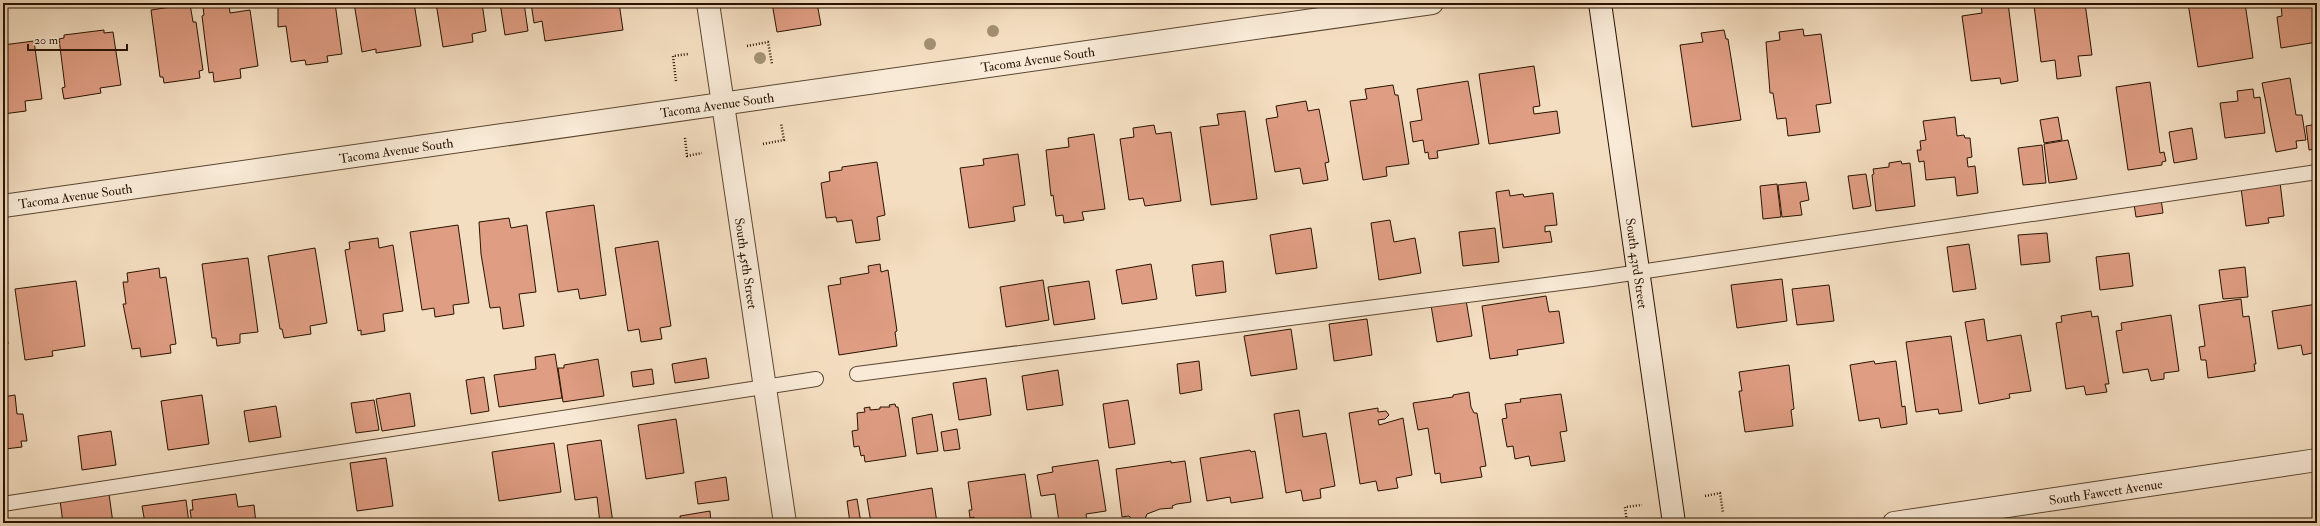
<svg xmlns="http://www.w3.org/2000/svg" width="2320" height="526" font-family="'IM FELL Double Pica',serif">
  <rect width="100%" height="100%" fill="#f4dec1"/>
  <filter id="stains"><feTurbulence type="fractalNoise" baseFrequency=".005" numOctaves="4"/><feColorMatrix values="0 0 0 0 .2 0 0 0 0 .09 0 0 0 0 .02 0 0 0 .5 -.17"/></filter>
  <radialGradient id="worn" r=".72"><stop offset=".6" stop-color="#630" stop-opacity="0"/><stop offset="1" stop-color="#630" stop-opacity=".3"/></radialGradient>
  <g fill="#df9d83" stroke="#291300">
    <polygon points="278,3 335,3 342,54 327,56 328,62 306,65 305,60 291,62 286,26 278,27"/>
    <polygon points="354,3 414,3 421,46 376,53 376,49 362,52"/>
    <polygon points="436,3 482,3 486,31 472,34 473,42 443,47"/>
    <polygon points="500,3 524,3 528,31 505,35"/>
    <polygon points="531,3 619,3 623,30 545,41 542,21 534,23"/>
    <polygon points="772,3 817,3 821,25 777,32"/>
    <polygon points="2008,3 2018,81 2001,84 2000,78 1971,81 1962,16 1982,13 1981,4"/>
    <polygon points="2047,3 2085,3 2092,55 2078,56 2081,76 2057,79 2055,60 2041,62 2034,5"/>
    <polygon points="2188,3 2245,3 2253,58 2198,67"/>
    <polygon points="2281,3 2317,3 2317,42 2281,48 2277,17 2282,16"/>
    <polygon points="190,4 193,22 196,22 203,70 199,71 200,78 164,83 163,77 160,77 151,10"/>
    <polygon points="229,4 230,13 250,10 258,66 240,69 241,78 214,82 213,72 209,73 202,16 204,15 203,7"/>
    <polygon points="1803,29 1804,36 1821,34 1831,103 1816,105 1820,132 1788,136 1786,118 1777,119 1773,93 1770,93 1766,42 1780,40 1779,32"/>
    <polygon points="104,30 104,33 113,32 121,85 100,88 101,93 64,99 62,88 65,87 59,39 64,38 64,35"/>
    <polygon points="1724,30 1726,39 1728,39 1741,120 1692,127 1680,45 1703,42 1701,33"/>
    <polygon points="34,41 42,99 25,101 26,111 3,114 3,45"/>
    <polygon points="1534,66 1540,106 1533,107 1534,114 1557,111 1560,133 1489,144 1479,74"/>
    <polygon points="2290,78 2296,115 2302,115 2306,140 2296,141 2297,148 2276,152 2262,83"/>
    <polygon points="1468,81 1479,144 1437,151 1438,158 1429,159 1428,152 1425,153 1423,140 1413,142 1410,122 1422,120 1417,89"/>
    <polygon points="2150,82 2160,153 2164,152 2166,161 2162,162 2162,165 2128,170 2116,87"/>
    <polygon points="1393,85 1395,95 1398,95 1409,164 1386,167 1387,176 1363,180 1350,101 1367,99 1365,89"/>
    <polygon points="2253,89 2254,98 2260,97 2265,133 2225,138 2220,103 2238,101 2237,91"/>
    <polygon points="1306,101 1308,111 1319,109 1329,162 1325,163 1328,180 1303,184 1300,168 1275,172 1266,119 1278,117 1276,106"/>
    <polygon points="1245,111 1257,199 1211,205 1200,127 1219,125 1217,114"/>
    <polygon points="1955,117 1957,136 1964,135 1965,138 1970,138 1972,157 1967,158 1968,167 1975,166 1978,193 1957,196 1955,177 1926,180 1924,161 1919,162 1917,150 1921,150 1920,141 1926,140 1923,121"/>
    <polygon points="2058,117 2062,140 2044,143 2040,120"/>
    <polygon points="2317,124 2317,149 2309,150 2306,126"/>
    <polygon points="1154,125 1156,134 1171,132 1181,201 1145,206 1143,198 1129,200 1120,139 1134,137 1133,128"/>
    <polygon points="2192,128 2197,159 2174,163 2169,132"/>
    <polygon points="1094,134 1105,209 1082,212 1084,220 1064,223 1063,215 1056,216 1053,195 1051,196 1046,150 1069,147 1068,138"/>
    <polygon points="2068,140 2077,179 2049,183 2044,144"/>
    <polygon points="2042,145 2046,183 2023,185 2018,148"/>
    <polygon points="1018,154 1025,205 1013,207 1015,221 969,228 960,168 984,165 983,159"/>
    <polygon points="1901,161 1902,164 1910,163 1915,206 1876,211 1872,175 1874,174 1873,169 1889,167 1889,163"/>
    <polygon points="877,162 885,215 877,217 880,240 856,243 852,220 837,222 836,217 826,218 821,183 830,181 829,172 842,170 842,167"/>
    <polygon points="1866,174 1871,206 1853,209 1848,176"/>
    <polygon points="1806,182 1809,200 1800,202 1802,215 1782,217 1778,185"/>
    <polygon points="2280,182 2284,216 2268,218 2269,223 2246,226 2241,188"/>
    <polygon points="1777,184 1781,217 1763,219 1760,186"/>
    <polygon points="1509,190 1510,196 1523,194 1524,197 1553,193 1557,225 1545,226 1545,232 1550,231 1552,242 1503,248 1496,192"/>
    <polygon points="2161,199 2163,213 2136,217 2134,204"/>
    <polygon points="594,205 606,295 580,299 578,289 558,292 546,212"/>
    <polygon points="509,218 511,228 527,225 536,292 519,294 524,326 503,329 500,307 490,308 481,254 479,222"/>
    <polygon points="1390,220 1394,242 1415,238 1421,273 1379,280 1371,223"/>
    <polygon points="458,225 469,303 453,305 454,314 435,317 434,308 422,310 410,232"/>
    <polygon points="1311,228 1317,268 1276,274 1270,235"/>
    <polygon points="1495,228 1499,262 1463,266 1459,232"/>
    <polygon points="2047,233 2050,262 2021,265 2018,235"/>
    <polygon points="378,238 379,248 393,245 403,311 383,314 385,331 361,335 361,330 358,331 345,250 350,249 349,242"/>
    <polygon points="658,241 671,326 660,328 662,339 641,342 639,329 628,331 615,248"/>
    <polygon points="1969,244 1976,289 1953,292 1947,247"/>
    <polygon points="315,248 327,323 310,326 311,334 284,338 282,329 280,329 268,256"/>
    <polygon points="2129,253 2133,286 2100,290 2096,257"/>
    <polygon points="248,258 258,332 240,334 240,343 217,346 216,338 212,338 202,264"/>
    <polygon points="1223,261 1226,292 1196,296 1192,265"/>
    <polygon points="880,264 881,272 888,270 897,331 895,332 897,346 839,355 828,286 841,284 840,278 869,273 868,266"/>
    <polygon points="1151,264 1157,299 1122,304 1116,270"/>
    <polygon points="2245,267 2248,297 2223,299 2219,270"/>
    <polygon points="159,268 160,278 166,277 176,344 170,345 171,353 141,357 140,348 132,349 123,304 126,304 123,282 128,282 127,273"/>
    <polygon points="1782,279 1787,321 1737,328 1731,285"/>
    <polygon points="1043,280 1049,320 1006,327 1000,287"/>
    <polygon points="76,281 85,346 52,351 53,356 25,360 15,289"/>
    <polygon points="1089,281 1095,319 1054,325 1048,287"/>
    <polygon points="1829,285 1834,321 1797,325 1792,289"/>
    <polygon points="1546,296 1549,312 1559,311 1564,343 1517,350 1518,355 1490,359 1482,306"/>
    <polygon points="2241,299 2243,317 2249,316 2256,364 2254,364 2255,371 2208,378 2206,360 2201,360 2199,347 2205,346 2199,305"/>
    <polygon points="1466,300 1472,336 1437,342 1431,305"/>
    <polygon points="2317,304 2317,352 2303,355 2301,345 2278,349 2272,311"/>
    <polygon points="3,309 8,344 3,345"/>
    <polygon points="2091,311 2092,317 2098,316 2109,384 2105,384 2107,392 2086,395 2084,386 2066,389 2056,323 2062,322 2061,316"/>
    <polygon points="2171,315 2179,371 2164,373 2164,379 2151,381 2148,369 2123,373 2116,331 2122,330 2121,323"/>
    <polygon points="1367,319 1372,355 1334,361 1329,324"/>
    <polygon points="1984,319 1987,341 2021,335 2031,391 2009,394 2010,398 1979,404 1965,322"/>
    <polygon points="1291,329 1297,369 1251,376 1244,336"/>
    <polygon points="1951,336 1962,411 1939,414 1938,409 1916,412 1906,342"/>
    <polygon points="555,354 562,398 499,407 494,375 536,369 535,357"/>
    <polygon points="706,358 709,378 675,383 672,364"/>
    <polygon points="598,359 604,396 563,402 558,368 564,368 564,365"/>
    <polygon points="1199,361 1202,390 1180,394 1177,364"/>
    <polygon points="1874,361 1875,364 1896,361 1902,407 1905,406 1907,424 1881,428 1879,418 1859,421 1850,365"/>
    <polygon points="1789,365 1794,409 1791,410 1793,426 1745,432 1739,391 1742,391 1739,372"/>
    <polygon points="652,369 654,384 633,387 631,372"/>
    <polygon points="1058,370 1063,405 1027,410 1022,376"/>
    <polygon points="484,377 489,411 471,414 466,380"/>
    <polygon points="986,378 991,415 959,420 953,383"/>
    <polygon points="1469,392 1471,407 1474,413 1477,413 1486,466 1480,467 1482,477 1441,483 1440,473 1435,474 1428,428 1418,430 1413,403 1453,397 1453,395"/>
    <polygon points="410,393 415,426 382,431 376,399"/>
    <polygon points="1561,394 1567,431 1560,432 1565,461 1531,466 1529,456 1515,459 1513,446 1507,447 1502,419 1507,418 1505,404 1521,402 1520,399"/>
    <polygon points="15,395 17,414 23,414 27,441 21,441 22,447 5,449 6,455 3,455 3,397"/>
    <polygon points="202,395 209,444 168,450 161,401"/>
    <polygon points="374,400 379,430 356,433 351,403"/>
    <polygon points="1128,400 1135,444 1109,448 1103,404"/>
    <polygon points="895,404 896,407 898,407 906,456 865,462 864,455 861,456 859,446 854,447 852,431 858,430 857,413 865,412 864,408 870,407 870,410 880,409 880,407 890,407 889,405"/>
    <polygon points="276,406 281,437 249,442 244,411"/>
    <polygon points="1378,408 1378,412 1386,411 1389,415 1385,419 1378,420 1379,425 1403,418 1412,475 1396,478 1398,488 1378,491 1376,481 1360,484 1349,413"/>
    <polygon points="1299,410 1303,437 1326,433 1335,486 1320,489 1321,498 1303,501 1301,490 1286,493 1274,414"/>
    <polygon points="932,414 938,451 917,454 912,418"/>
    <polygon points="676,419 684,473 646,479 638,425"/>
    <polygon points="957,429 960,449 944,451 941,432"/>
    <polygon points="111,431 116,465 82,470 78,436"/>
    <polygon points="601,440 608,488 613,523 600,523 597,497 575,500 567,445"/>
    <polygon points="554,443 561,492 499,501 492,452"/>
    <polygon points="1250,450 1251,452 1255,451 1263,498 1231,503 1230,497 1207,501 1200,458"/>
    <polygon points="386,458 393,506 357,511 350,463"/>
    <polygon points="1098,460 1106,511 1086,514 1087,521 1073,523 1072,519 1059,522 1055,494 1041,496 1037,475 1053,472 1052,467"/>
    <polygon points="1171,461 1171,463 1185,461 1191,502 1177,504 1172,506 1173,508 1160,509 1147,514 1145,519 1133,521 1129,516 1122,517 1116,469"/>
    <polygon points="1025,474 1032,523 974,523 974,517 970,518 969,510 972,510 968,482"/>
    <polygon points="726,477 729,500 698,504 695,482"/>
    <polygon points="932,488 937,523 871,523 867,499"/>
    <polygon points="109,494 113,523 63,523 60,500"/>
    <polygon points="236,494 238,507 254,505 256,523 192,523 190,510 193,510 192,500"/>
    <polygon points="857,499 861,523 850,523 847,501"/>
    <polygon points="186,500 189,523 145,523 142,506"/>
    <polygon points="710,511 711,523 681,523 680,516"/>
    <polygon points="36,519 37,523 5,523"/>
  </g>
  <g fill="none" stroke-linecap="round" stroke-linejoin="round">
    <defs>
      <g id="lane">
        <polyline points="857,374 1592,279 2317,172"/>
        <polyline points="3,504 816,379"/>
      </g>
      <g id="street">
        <path id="s1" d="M708,3L785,523"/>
        <path id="s2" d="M3,206L1432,3"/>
        <path id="s3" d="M1894,523L2317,460"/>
      </g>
      <g id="secondary">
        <path id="s4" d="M1600,3L1674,523"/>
      </g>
    </defs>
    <use href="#lane" stroke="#5c4630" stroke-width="16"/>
    <use href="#street" stroke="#5c4630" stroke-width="24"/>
    <use href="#secondary" stroke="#291300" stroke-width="24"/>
    <g stroke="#291300" stroke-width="2.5" stroke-dasharray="1 2" stroke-linecap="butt">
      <polyline points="747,46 768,42 772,64"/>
      <polyline points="676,81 673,56 688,54"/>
      <polyline points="685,138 687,156 702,153"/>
      <polyline points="763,144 784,140 781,123"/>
      <polyline points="1705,496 1720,493 1723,513"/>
      <polyline points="1627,523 1625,507 1642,505"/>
    </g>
    <use href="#lane" stroke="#f8ead7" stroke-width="14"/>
    <use href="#street" stroke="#f8ead7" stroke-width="22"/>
    <use href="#secondary" stroke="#f8ead7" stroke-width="22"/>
  </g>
  <g fill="#a28f72">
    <circle cx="993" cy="31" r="6"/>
    <circle cx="930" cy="44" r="6"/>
    <circle cx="760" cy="58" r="6"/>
  </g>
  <g text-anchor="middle" stroke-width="3.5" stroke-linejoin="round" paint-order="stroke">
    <g font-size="13" fill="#291300" stroke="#f8ead7">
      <text dy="5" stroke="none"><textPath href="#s2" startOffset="1045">Tacoma Avenue South</textPath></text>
      <text dy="5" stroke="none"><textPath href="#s2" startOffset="721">Tacoma Avenue South</textPath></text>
      <text dy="5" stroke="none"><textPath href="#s2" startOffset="397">Tacoma Avenue South</textPath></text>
      <text dy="5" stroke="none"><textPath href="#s2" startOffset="73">Tacoma Avenue South</textPath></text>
      <text dy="5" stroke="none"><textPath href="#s1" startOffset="263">South 45th Street</textPath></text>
      <text dy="5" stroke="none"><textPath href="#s4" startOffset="263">South 43rd Street</textPath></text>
      <text dy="5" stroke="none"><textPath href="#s3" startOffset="214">South Fawcett Avenue</textPath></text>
    </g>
  </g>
  <rect width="2320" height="526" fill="none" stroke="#f4dec1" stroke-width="16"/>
  <rect x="4" y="4" width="2312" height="518" fill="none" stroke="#291300" stroke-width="2"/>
  <rect x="8" y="8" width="2304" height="510" fill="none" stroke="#291300"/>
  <path d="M28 44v6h99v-6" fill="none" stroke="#291300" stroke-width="2"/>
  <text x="34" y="44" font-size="12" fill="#291300" stroke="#f8ead7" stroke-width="3" paint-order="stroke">20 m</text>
  <rect width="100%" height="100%" filter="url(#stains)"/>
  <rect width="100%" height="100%" fill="url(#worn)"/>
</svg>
